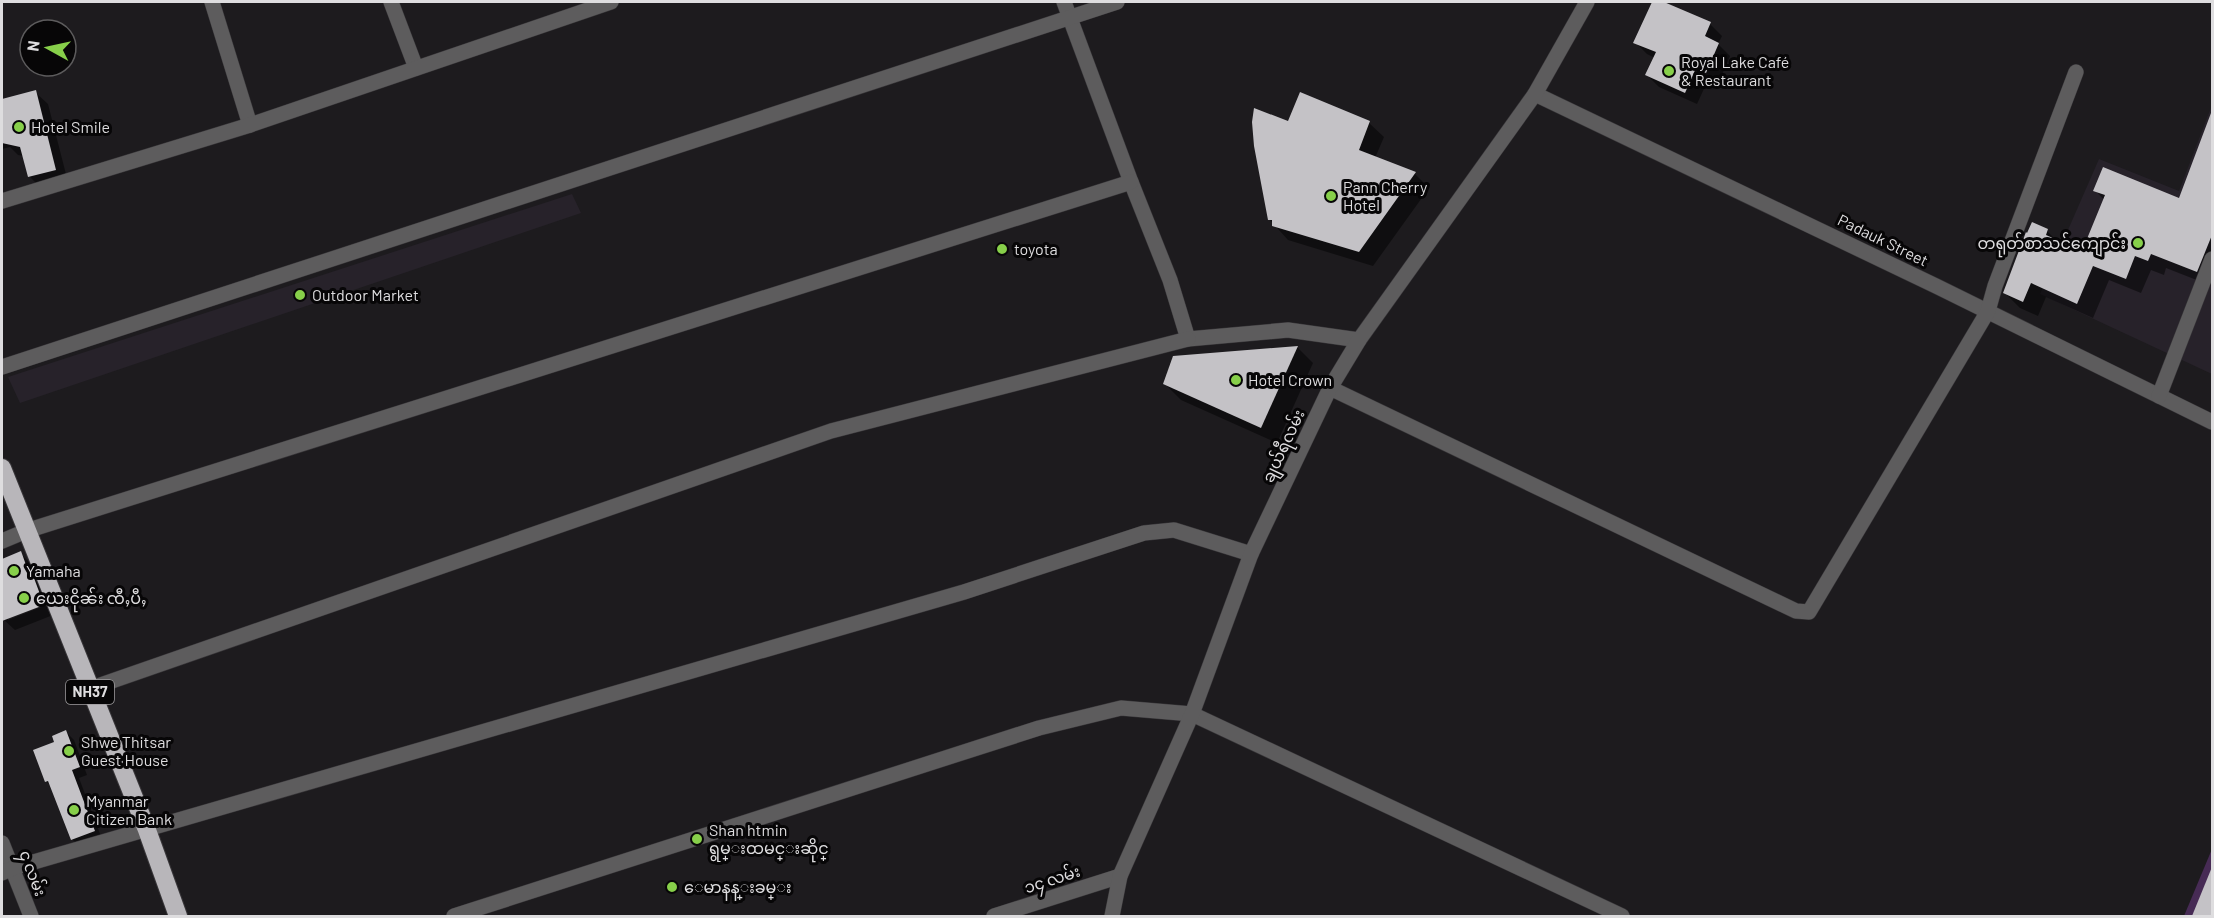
<svg xmlns="http://www.w3.org/2000/svg" width="2214" height="918" font-family="Barlow,'Noto Sans Myanmar',sans-serif">
  <rect width="100%" height="100%" fill="#1d1b1e"/>
  <g fill="#27222a">
    <polygon points="2212,105 2212,374 2040,294 2099,159 2179,191"/>
    <polygon points="572,194 581,213 20,403 8,377"/>
  </g>
  <polygon fill="#472b55" points="2212,849 2212,916 2184,916"/>
  <g fill="#0007">
    <polygon points="1653,2 1660,2 1710,24 1722,36 1718,44 1730,56 1718,84 1708,80 1697,104 1659,87 1647,75 1655,58 1647,54 1635,42"/>
    <polygon points="35,92 48,104 68,182 41,188 29,176 24,156 18,155 10,147 2,149 2,101"/>
    <polygon points="1300,94 1369,123 1384,137 1375,158 1415,174 1429,188 1373,266 1288,240 1269,219 1289,123"/>
    <polygon points="2212,114 2212,286 2166,268 2164,275 2151,270 2141,293 2109,280 2093,318 2046,297 2038,316 2020,308 2005,293 2047,231 2058,242 2083,253 2104,200 2095,190 2179,200"/>
    <polygon points="1297,347 1313,363 1277,443 1181,400 1165,384 1174,358"/>
    <polygon points="20,553 31,564 39,585 44,591 48,602 8,617 8,620 49,604 53,615 15,630 4,620 2,612 2,560"/>
    <polygon points="66,732 74,740 87,775 79,778 102,839 80,847 72,839 51,786 46,781 56,743"/>
    <polygon points="2212,870 2212,916 2193,916"/>
  </g>
  <g fill="#c4c2c6">
    <polygon points="1652,2 1664,2 1711,22 1705,36 1719,43 1706,73 1696,68 1685,93 1645,75 1656,52 1633,43"/>
    <polygon points="36,90 56,170 28,177 20,147 2,143 2,99"/>
    <polygon points="1300,92 1370,121 1359,150 1416,172 1359,252 1272,226 1272,220 1268,220 1254,146 1252,122 1254,108 1288,121"/>
    <polygon points="2211,113 2212,235 2197,272 2151,254 2148,261 2135,256 2126,279 2093,266 2077,304 2031,283 2023,302 2003,293 2026,232 2027,233 2032,222 2048,229 2046,235 2082,251 2105,195 2093,191 2103,167 2179,198"/>
    <polygon points="1298,346 1261,428 1163,384 1173,356"/>
    <polygon points="21,551 31,579 34,578 44,605 2,621 2,559"/>
    <polygon points="66,730 80,767 72,770 95,831 71,840 48,781 45,782 33,750 54,742 52,736"/>
    <polygon points="2212,867 2212,916 2192,916"/>
  </g>
  <g fill="none" stroke-linecap="round" stroke-linejoin="round">
    <defs>
      <g id="minor">
        <polyline points="212,2 250,125"/>
        <polyline points="391,2 416,68"/>
        <polyline points="1064,2 1131,182 1170,280 1188,339 1288,330 1359,340"/>
        <polyline points="1535,94 1936,286 2212,422"/>
        <polyline points="2,201 250,125 611,2"/>
        <polyline points="2,367 1117,2"/>
        <polyline points="1330,388 1796,611 1809,612 1988,311 1995,286 2076,72"/>
        <polyline points="2159,396 2212,259"/>
        <polyline points="2,541 26,531 1131,182"/>
        <polyline points="89,689 831,431 1188,339"/>
        <polyline points="2,843 31,916"/>
        <polyline points="2,873 13,868 964,592 1144,533 1174,530 1251,554"/>
        <polyline points="454,916 1039,728 1121,708 1192,714 1622,916"/>
        <polyline points="994,916 1120,876"/>
        <polyline points="1112,916 1120,876 1192,714 1251,554 1330,388 1359,340 1535,94 1587,2"/>
      </g>
      <polyline id="highway" points="2,468 147,830 178,916"/>
    </defs>
    <use href="#minor" stroke="#383639" stroke-width="16"/>
    <use href="#highway" stroke="#383639" stroke-width="20"/>
    <use href="#minor" stroke="#5d5c5d" stroke-width="15"/>
    <use href="#highway" stroke="#b8b6ba" stroke-width="18"/>
  </g>
  <g fill="#87cf4a" stroke="#070607" stroke-width="2">
    <circle cx="1669" cy="71" r="6"/>
    <circle cx="19" cy="127" r="6"/>
    <circle cx="1331" cy="196" r="6"/>
    <circle cx="2138" cy="243" r="6"/>
    <circle cx="1002" cy="249" r="6"/>
    <circle cx="300" cy="295" r="6"/>
    <circle cx="1236" cy="380" r="6"/>
    <circle cx="14" cy="571" r="6"/>
    <circle cx="24" cy="598" r="6"/>
    <circle cx="69" cy="751" r="6"/>
    <circle cx="74" cy="810" r="6"/>
    <circle cx="697" cy="839" r="6"/>
    <circle cx="672" cy="887" r="6"/>
  </g>
  <g text-anchor="middle" stroke-width="6" stroke-linejoin="round" paint-order="stroke">
    <rect fill="#070607" stroke="#9e9c9e" stroke-width="1.5" x="66" y="680" width="48" height="24" rx="4.5"/>
    <g font-size="15" font-weight="bold" fill="#dedddf">
      <text x="90" y="697">NH37</text>
    </g>
    <g font-size="16" fill="#dedddf" stroke="#070607" text-anchor="start">
      <text x="1681" y="68">Royal Lake Café<tspan x="1681" dy="18">&amp; Restaurant</tspan></text>
      <text x="31" y="133">Hotel Smile</text>
      <text x="1343" y="193">Pann Cherry<tspan x="1343" dy="18">Hotel</tspan></text>
      <text x="2126" y="249" text-anchor="end">တရုတ်စာသင်ကျောင်း</text>
      <text x="1014" y="255">toyota</text>
      <text x="312" y="301">Outdoor Market</text>
      <text x="1248" y="386">Hotel Crown</text>
      <text x="26" y="577">Yamaha</text>
      <text x="36" y="604">ယေးငိုၼ်း ၸီႇပီႇ</text>
      <text x="81" y="748">Shwe Thitsar<tspan x="81" dy="18">Guest House</tspan></text>
      <text x="86" y="807">Myanmar<tspan x="86" dy="18">Citizen Bank</tspan></text>
      <text x="709" y="836">Shan htmin<tspan x="709" dy="18">ရွမ္းထမင္းဆိုင္</tspan></text>
      <text x="684" y="893">ေမာနန္းခမ္း</text>
    </g>
    <g font-size="16" fill="#dedddf" stroke="#070607">
      <text transform="translate(1883 240) rotate(26)" y="6">Padauk Street</text>
      <text transform="translate(1283 446) rotate(-65)" y="6">ချယ်ရီလမ်း</text>
      <text transform="translate(33 873) rotate(69)" y="6">၄ လမ်း</text>
      <text transform="translate(1052 879) rotate(-18)" y="6">၁၄ လမ်း</text>
    </g>
  </g>
  <rect width="2214" height="918" fill="none" stroke="#dedddf" stroke-width="6"/>
  <g transform="translate(48 48) rotate(278)"><circle r="28" fill="#070607" stroke="#5d5c5d" stroke-width="1.5"/>
  <path d="M0-4.5L10 22L0 15L-10 22Z" fill="#87cf4a"/>
  <text y="-9" font-size="16" font-weight="bold" text-anchor="middle" fill="#dedddf">N</text>
  </g>
</svg>
